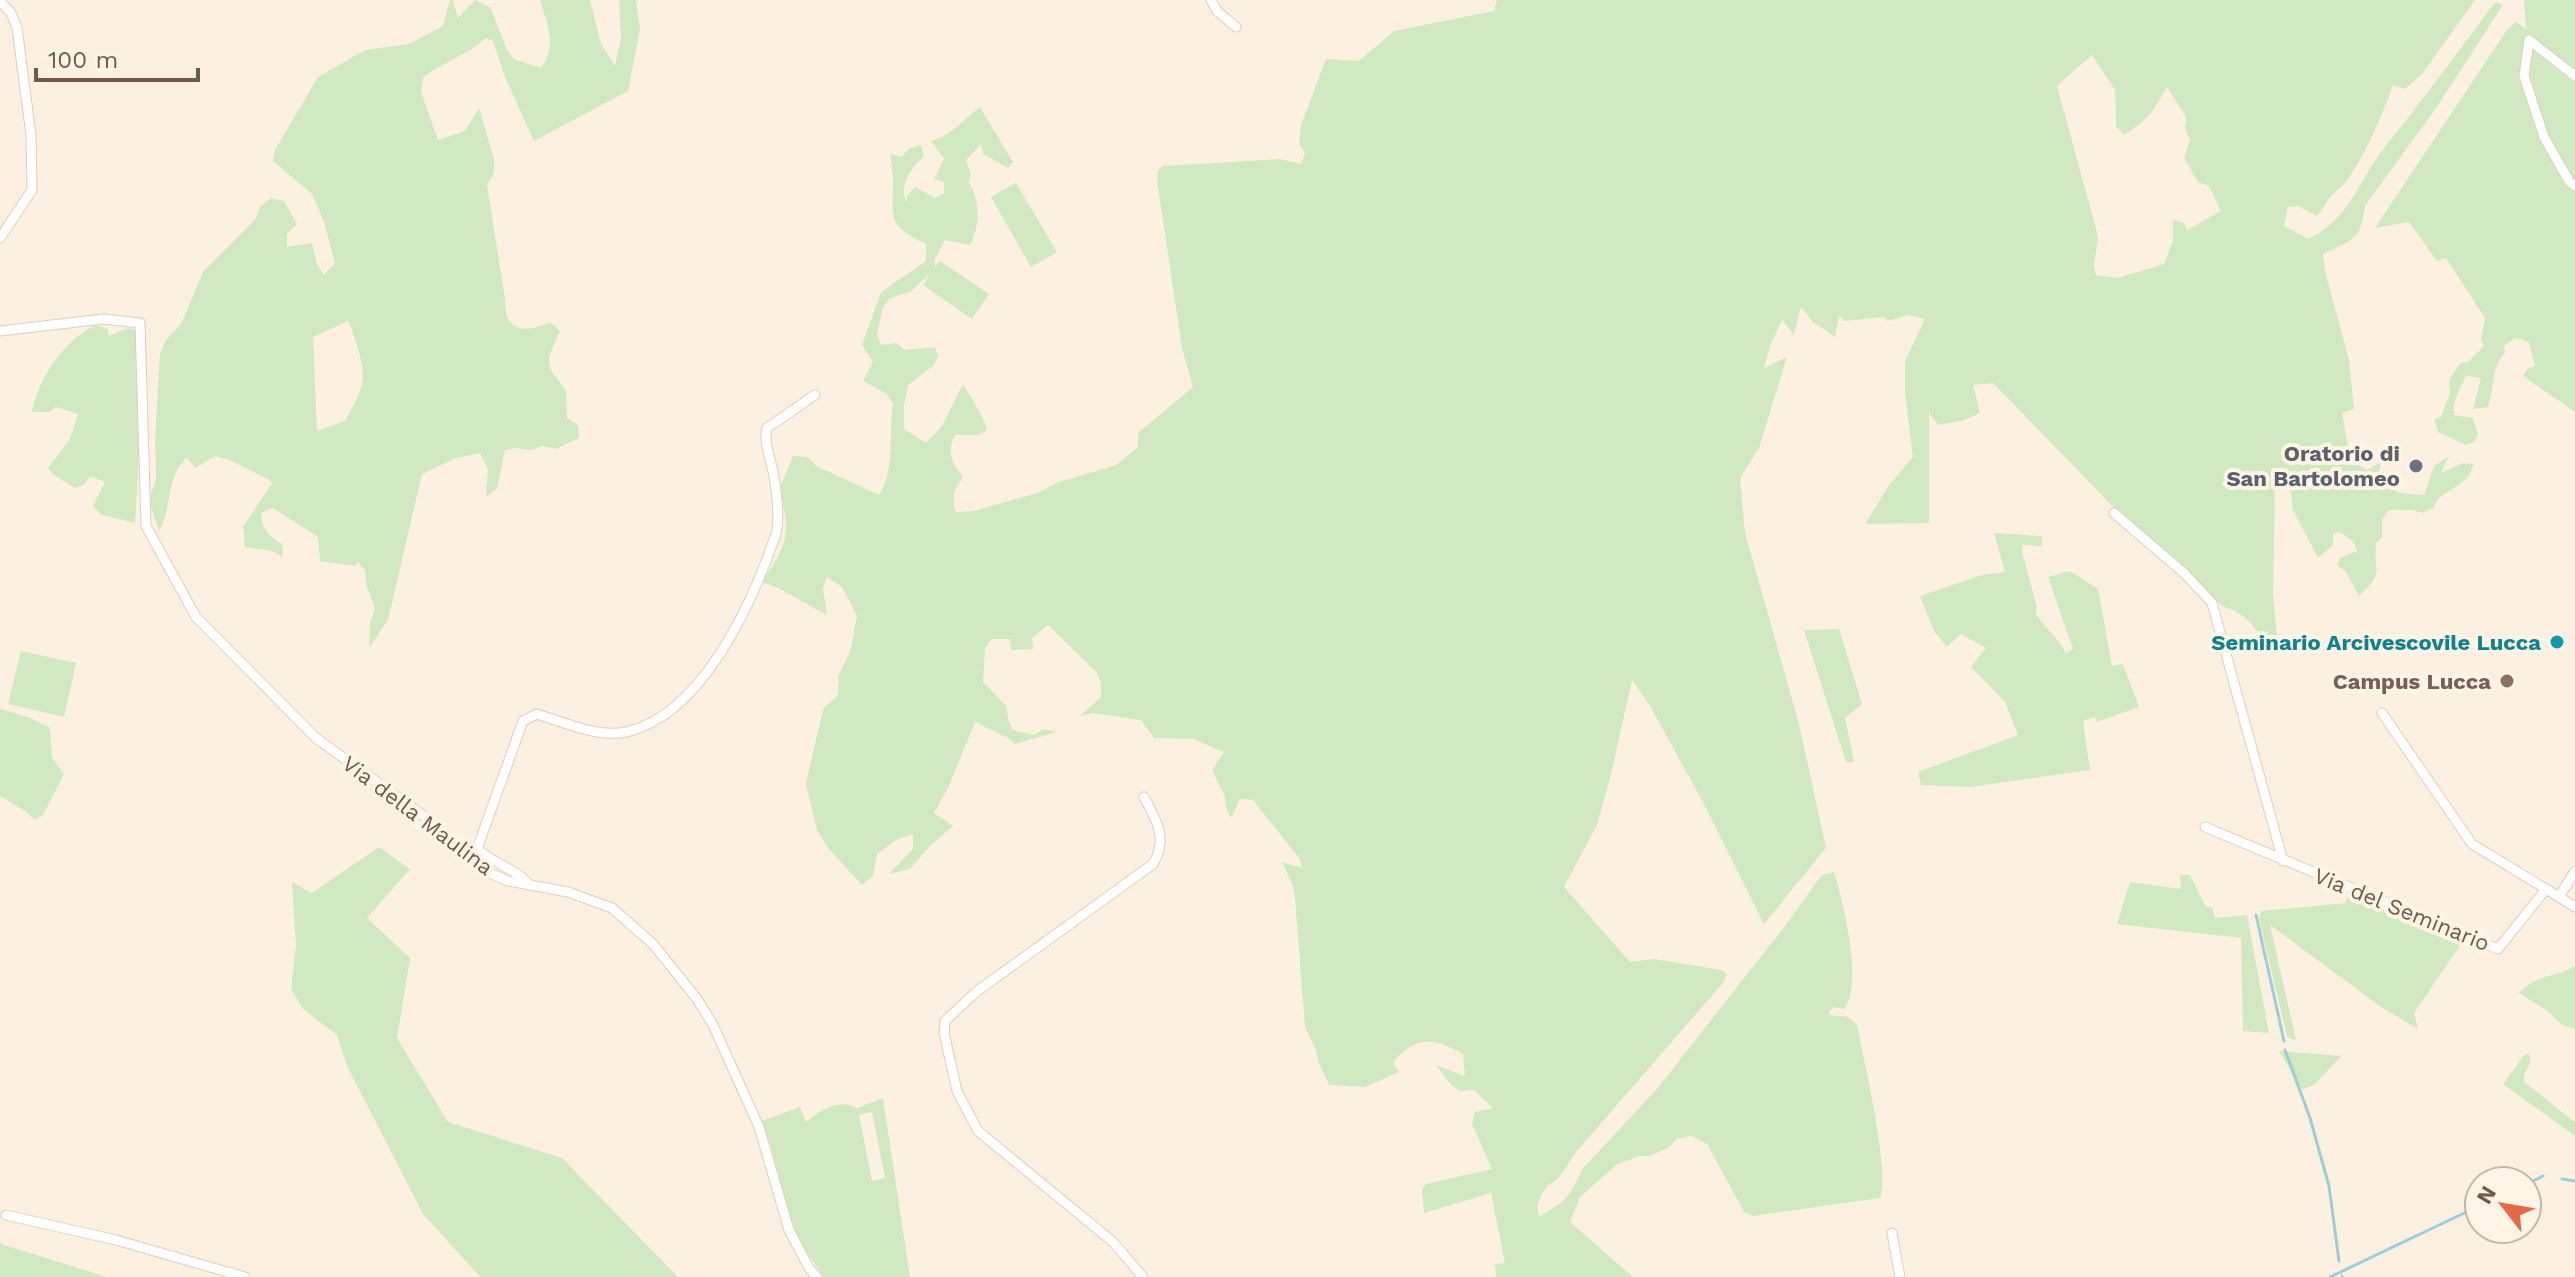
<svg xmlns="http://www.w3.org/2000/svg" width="2575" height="1277" font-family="'Work Sans',sans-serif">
  <rect width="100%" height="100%" fill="#fcf1e1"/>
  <g fill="#d1e9c0" fill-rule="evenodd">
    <path d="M450,0H453L458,18L475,0L491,8L506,48L514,59L541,68C558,46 547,24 540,0H590L601,44L615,66L621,38L619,0H636L640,29L628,91L534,141L505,77L493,41L486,38C467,55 444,62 423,77L421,92L438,140L465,131L479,108L494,159V173L487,185L505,298C504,332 524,334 550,322L560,331L549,356L550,369L566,391L567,418L578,425L579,438L556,449L543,446L531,450L517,448L505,450L497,489L486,497L488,469L480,453L456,458L422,474L388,620L369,648L370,623L375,609L366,584L365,570L357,562L356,566L320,561L318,537L273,508L261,513C262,529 268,536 282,544L283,557L271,551L245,547L243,527L273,482L230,460L215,456L195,468L187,458C165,477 173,508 159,531L151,507V493L156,479L155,440L160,353L166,340L181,324L203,272L255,220L260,207L271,198L284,201L297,224L287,234V247L312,243L317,264L324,275L335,263L324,222L312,194L273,161L275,150L318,77L365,50L409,44L443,26ZM348,321C355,337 363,360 363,378C362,393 351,409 345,421L317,431L313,337Z"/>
    <path d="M1497,0H2475L2422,74L2405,89L2393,85C2382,116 2365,156 2345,183C2341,188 2335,191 2331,196C2325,202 2324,210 2316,216L2299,206L2288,207L2284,226L2308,239C2349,221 2359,179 2385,147C2421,102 2455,56 2489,10L2496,2L2503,5L2438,105L2365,206C2361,240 2352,240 2323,254L2325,271L2349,360L2354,409L2342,413C2347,435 2345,460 2367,470L2381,462L2377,481C2389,492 2408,495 2424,495L2434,466L2449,456L2441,473L2463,463L2474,464L2468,478L2439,498L2433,508L2423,513L2413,510H2389L2382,519V537L2376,543C2373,574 2386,571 2359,596L2346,572L2337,565L2340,558L2357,551L2353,541L2340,532L2333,534V545L2318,558L2293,510L2288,470L2275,488L2273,596L2278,644L2266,647C2256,626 2245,613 2222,606L2124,518L1993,383L1973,385L1980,413L1965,420L1938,425L1929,412V523L1865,524L1890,484L1913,457L1905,393V361L1925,319L1908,315L1888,321L1883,317L1845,321L1839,316L1835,337L1813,322L1801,307L1794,335L1782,320L1770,346L1764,368L1787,357L1759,448L1740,478L1745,533L1799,724L1826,848L1764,924L1704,804L1650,706L1632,680L1612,770L1597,825L1564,887L1630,962L1654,959L1722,970L1727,974L1723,983L1576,1152L1558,1179L1548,1185L1542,1194L1537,1206L1539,1217L1562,1202L1570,1193L1584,1167L1657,1089L1788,922L1815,884L1822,875L1834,872C1843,902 1864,984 1844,1009L1833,1007L1828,1015L1849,1017L1857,1025C1864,1062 1890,1168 1880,1198L1753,1216L1744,1212L1707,1144L1691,1136L1677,1139L1669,1147L1650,1156H1639L1616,1165L1580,1197L1570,1222L1633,1277H1496L1495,1264L1505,1263L1491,1193L1424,1213L1422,1189L1426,1184L1492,1169L1472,1124L1475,1112L1493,1108L1474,1090L1461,1091L1452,1086L1436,1065L1465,1076L1463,1054C1434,1038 1417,1035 1393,1062L1399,1072L1365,1087L1329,1085L1318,1061L1316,1050L1305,1027L1295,898L1293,886L1282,862L1302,868L1299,858L1253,800L1240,799L1231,818L1226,808L1225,797L1212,770L1224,752L1193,739L1154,738L1141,720L1092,713L1080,716L1101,697V683L1097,673L1048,625L1032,638L1033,649L1011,650L1010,639H992L985,648L983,682L1007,707L1008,720L1013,730L1034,735L1043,729L1057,732L1015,744L1008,738L975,722L949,786L934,813L953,826L929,847L910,869L889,874L913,849V834L896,840L877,854L873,876L862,885L828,848L817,830L806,784L823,709L838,695L839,674L850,652L857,616L842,587L827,577L823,588L827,615L778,588L762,582C787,545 792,534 779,490L793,456L808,457L816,466L879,495C896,469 888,433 893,404L887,394L863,381L873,362L862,345L881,292L926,261V244C886,224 893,220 893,179C893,170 890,163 891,154L901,157L910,148L921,145L924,156C911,169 898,185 907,203V196L915,187L935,198L944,193V182L934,179L944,159L931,141C953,135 962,120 980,107L1013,162L1008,168L983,154L981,144L966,160L971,175L968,182C981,199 980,227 970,245L945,240L935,259V267L940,261L989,294L972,319L923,285L930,274L910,292L890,298L883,307L877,334L881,345L896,343L905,350L935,347L938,356L933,366L908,385L904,406V429L926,443L942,426L963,384C970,396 985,418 987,430L978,435H955C946,454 952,462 963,477C954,490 951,497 956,512L974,511L1040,492L1056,483L1116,465L1138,447V433L1193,387L1182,348L1157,180L1158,170L1163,166L1280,159L1301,164L1305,153L1299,144L1301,125L1326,59L1359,61L1394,31L1494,11ZM2092,55L2115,90L2116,126L2124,135C2150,118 2152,113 2167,87L2186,117L2185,129L2190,140L2184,158L2198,182L2209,186L2221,211L2187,230L2184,223L2173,220V240L2164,264L2117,278L2096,275L2094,266L2098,236L2057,86Z"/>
    <path d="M2524,0H2575V412L2523,376L2527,369L2535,366L2529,342L2515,338L2504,346L2505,353C2490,369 2495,388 2488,407L2473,409L2481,378L2466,376C2460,388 2452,402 2454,415L2473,418L2478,435L2474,442L2466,445L2438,432L2434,419L2441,417L2450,393L2449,382L2452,375L2461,363L2468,362L2484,346L2481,339L2485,318L2446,258L2437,261L2409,222L2375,228L2507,30L2516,22L2526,29Z"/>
    <polygon points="1016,183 1057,252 1031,267 991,197"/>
    <path d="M95,325L108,329L109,336L128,328L138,331L145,349L135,523L102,515L93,506L105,482L90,476L84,485L75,488L54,475L48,468L70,439L78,414L56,407L49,412H32C39,377 63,342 95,325Z"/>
    <polygon points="1994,533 2042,536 2042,546 2022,545 2022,552 2037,608 2036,615 2059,642 2066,653 2073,649 2048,577 2070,571 2098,589 2112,666 2123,664 2139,707 2097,722 2095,717 2083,721 2090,770 1970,787 1921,785 1918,772 2018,735 2005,702 1971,667 1986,648 1961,634 1947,647 1934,631 1920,596 1982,575 2005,572"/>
    <polygon points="1839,629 1862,704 1845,718 1854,762 1846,762 1804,630"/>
    <polygon points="21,651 76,663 64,717 8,704"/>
    <polygon points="0,709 31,718 50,728 52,758 64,774 43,815 35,820 25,811 0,796"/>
    <polygon points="379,847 410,869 367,918 410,958 397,1038 448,1122 562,1158 678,1277 480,1277 423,1214 347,1066 337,1035 303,1009 291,989 296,945 292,882 312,893"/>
    <polygon points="2180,875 2190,875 2206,907 2212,907 2215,918 2247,915 2269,1033 2243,1031 2241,938 2117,924 2130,882 2181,889"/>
    <polygon points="2347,895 2461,940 2461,944 2414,1013 2418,1029 2381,1007 2270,925 2296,1040 2287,1037 2259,919 2261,911 2346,903"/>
    <path d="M2575,966V1029L2561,1024L2549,1012L2519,993C2539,972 2554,979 2575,966Z"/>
    <polygon points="2279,1051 2341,1056 2315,1084 2302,1090"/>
    <polygon points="2525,1054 2529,1054 2531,1061 2524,1075 2524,1082 2575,1122 2575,1136 2503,1084"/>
    <path d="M883,1098L910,1277H824C811,1258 796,1240 789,1217C779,1185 776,1151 761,1121L800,1107L806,1122C821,1110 838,1098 857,1108ZM872,1112L885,1178L872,1181L859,1115Z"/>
    <polygon points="0,1242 1,1244 107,1277 0,1277"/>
  </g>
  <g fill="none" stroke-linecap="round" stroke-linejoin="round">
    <g stroke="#9cced7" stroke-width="3">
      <polyline points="2256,915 2284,1041"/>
      <polyline points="2285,1050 2310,1118 2329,1186 2339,1261"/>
      <polyline points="2562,1179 2575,1181"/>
      <polyline points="2527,1184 2543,1176"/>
      <polyline points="2342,1276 2342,1277"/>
      <polyline points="2330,1277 2479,1206"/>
    </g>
    <defs>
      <g id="minor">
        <polyline points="1211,0 1217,11 1236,27"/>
        <polyline points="0,1 11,13 17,28 31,135 32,190 0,238"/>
        <polyline points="2575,76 2529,40 2524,76 2544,137 2569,181 2575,186"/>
        <polyline points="0,331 103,319 140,323 146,526 196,617 316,738 428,819 470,860 485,871 508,881 568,892 612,908 653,944 697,999 713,1025 759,1127 789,1230 809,1268 817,1277"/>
        <polyline points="2114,513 2185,574 2212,603 2283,861"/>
        <polyline points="2382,713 2472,844 2546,889"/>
        <polyline points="2205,827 2498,949 2546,889 2575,907"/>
        <path d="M530,885C513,867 496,865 477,849L523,721L537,714C563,722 598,738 626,732C703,715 753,601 776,534C780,517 777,495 774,477C772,460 763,445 767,428L815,395"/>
        <polyline points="2559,897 2575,871"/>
        <polyline points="6,1215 116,1240 245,1277"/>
        <polyline points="1892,1233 1900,1277"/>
        <path d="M1143,1277L1113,1242L978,1131L957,1091L944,1033L945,1021L976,992L1153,864C1168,839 1157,821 1144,797"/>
      </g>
    </defs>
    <use href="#minor" stroke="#e0cdbd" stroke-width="11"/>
    <use href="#minor" stroke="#fff" stroke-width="9"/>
  </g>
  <circle fill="#6b7280" stroke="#fff5e7" stroke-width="3" cx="2416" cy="466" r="8"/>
  <circle fill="#0f9aa8" stroke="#fff5e7" stroke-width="3" cx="2557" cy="642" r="8"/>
  <circle fill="#8d6e63" stroke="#fff5e7" stroke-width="3" cx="2507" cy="681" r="8"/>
  <g text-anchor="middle" stroke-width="8" stroke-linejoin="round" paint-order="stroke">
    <g font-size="22" font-weight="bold" fill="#5b616d" stroke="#fff5e7" text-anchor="end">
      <text x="2400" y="461">Oratorio di<tspan x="2400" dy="25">San Bartolomeo</tspan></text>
    </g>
    <g font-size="22" font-weight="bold" fill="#0d838f" stroke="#fff5e7" text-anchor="end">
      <text x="2541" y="650">Seminario Arcivescovile Lucca</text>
    </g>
    <g font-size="22" font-weight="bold" fill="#785e54" stroke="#fff5e7" text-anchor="end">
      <text x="2491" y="689">Campus Lucca</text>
    </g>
    <g font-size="22" fill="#735748" stroke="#fff5e7">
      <text transform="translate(418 815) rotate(37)" y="8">Via della Maulina</text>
      <text transform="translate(2402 909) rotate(22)" y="8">Via del Seminario</text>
    </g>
  </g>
  <g transform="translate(2503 1205) rotate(301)"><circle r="38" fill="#fff5e7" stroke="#c7b6a7" stroke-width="2"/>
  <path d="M0-6L14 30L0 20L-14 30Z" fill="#e66846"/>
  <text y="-12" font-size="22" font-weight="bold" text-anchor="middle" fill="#735748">N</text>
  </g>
  <path d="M36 68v12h162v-12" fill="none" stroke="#735748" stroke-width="4"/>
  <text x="48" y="68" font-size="24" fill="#735748" stroke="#fff5e7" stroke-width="6" paint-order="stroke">100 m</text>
</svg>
